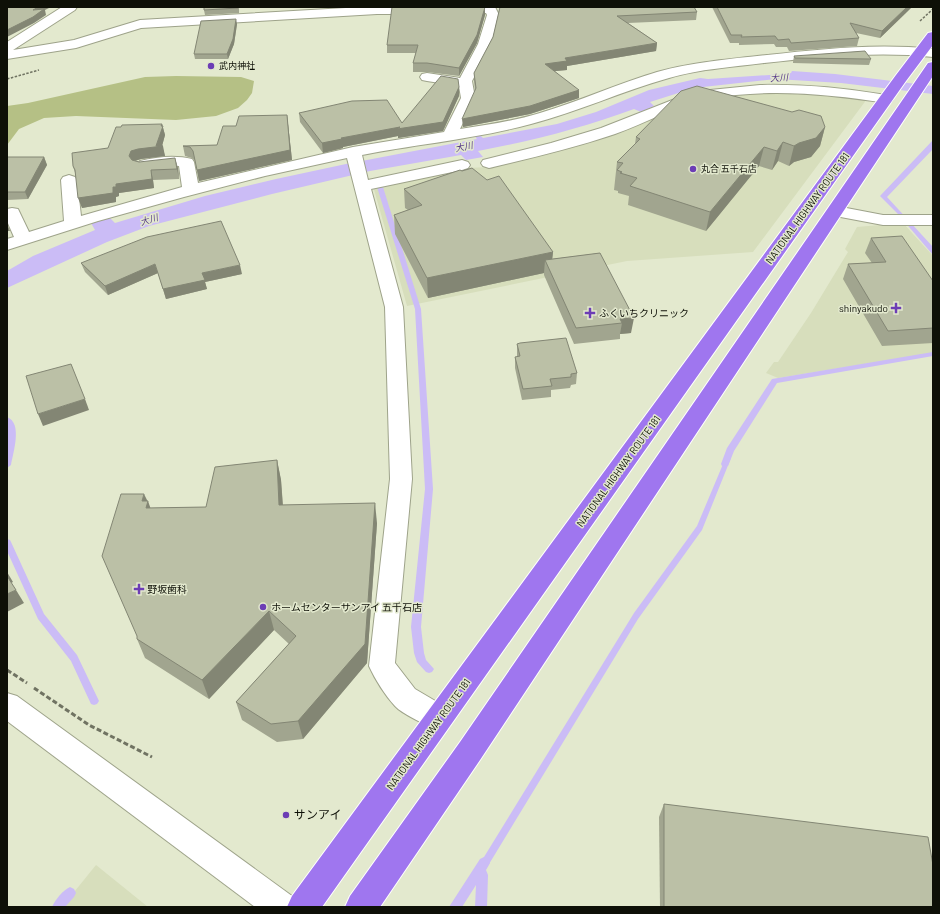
<svg xmlns="http://www.w3.org/2000/svg" width="940" height="914" font-family="Barlow,'Noto Sans JP',sans-serif">
  <rect width="100%" height="100%" fill="#e3e9ce"/>
  <g fill="#d7debc">
    <polygon points="757,92 784,92 867,99 753,252 627,261 407,306 373,186 465,168 491,167 703,99"/>
    <polygon points="903,223 933,256 933,353 778,378 766,373 774,362 778,362 811,313 848,252 845,249 857,227"/>
    <polygon points="96,865 148,907 62,907"/>
  </g>
  <polygon fill="#b5c085" points="176,76 241,77 254,81 252,93 247,100 238,108 216,116 176,120 76,116 44,118 19,129 7,145 7,106 28,103 145,77"/>
  <g fill="#cbbcf6">
    <path d="M792,71L835,74L933,86V94L841,83L776,79L694,88L650,102L654,106L641,112L634,109C583,128 531,141 478,151L483,157L466,160L461,155L370,171L272,194L149,226L107,242L7,288V271L33,256L95,230L91,223L110,218L115,223L205,196L276,179L346,164L477,139L473,134L478,133L483,138L557,124L596,112L649,90L700,78L708,79L785,74L791,73Z"/>
    <polygon points="933,140 933,149 887,197 933,247 933,255 898,214 880,196"/>
    <polygon points="729,455 731,458 702,530 638,619 483,874 476,870 634,613 697,526 726,457"/>
  </g>
  <g fill="none" stroke-linecap="round" stroke-linejoin="round">
    <g fill="#cbbcf6" fill-rule="evenodd">
      <polygon points="380,185 383,187 421,309 433,489 421,627 424,653 426,660 434,669 432,672 429,673 426,672 417,662 414,653 411,627 425,489 415,309 377,187"/>
      <polygon points="933,352 933,356 777,383 734,451 728,466 722,466 721,464 727,448 772,379"/>
      <path d="M7,417C23,423 13,453 11,465L7,468L8,436Z"/>
      <polygon points="7,539 10,540 11,542 44,614 77,655 99,701 97,704 94,705 91,704 71,661 38,619 7,551"/>
      <polygon points="484,857 488,859 490,863 486,870 488,875 487,907 475,907 476,885 462,907 449,907 480,859"/>
      <path d="M70,887L74,889L76,893L74,897L65,907H52C55,900 63,890 70,887Z"/>
    </g>
    <defs>
      <g id="minor">
        <polygon points="62,7 77,7 75,10 13,50 74,40 140,20 363,7 425,7 428,10 427,13 422,14 377,14 141,28 76,48 7,59 7,42"/>
        <path d="M451,7H495L499,15L492,44L472,81L475,98L460,129C487,125 514,121 540,113C580,101 617,84 657,72C693,62 730,59 767,55C823,49 877,43 933,49V57C876,51 821,57 764,63C732,67 700,69 669,78C622,91 578,112 531,124C476,139 418,144 362,155L368,180L462,160L468,162L470,165L468,168L462,170L371,189L403,307L412,479L395,663L415,689L449,709L453,718L449,727L439,730C428,726 402,714 395,706C385,695 375,679 369,666L390,479L385,307L347,158L265,176L184,197L98,221L7,250V239L14,237L7,221V209L12,208L18,209L29,232L64,221L61,180L63,177L69,175L75,177L77,180L81,216L182,187L179,166L146,169L140,167L138,164L140,161C156,157 176,155 192,159L194,162L198,183L353,147L444,132L461,98L459,86L427,81L422,80L420,77L422,74L427,73L460,78L478,44L487,15L486,13L456,14L451,13L450,10Z"/>
        <path d="M760,85C803,84 844,88 886,95L891,96L893,99L891,102L886,103C828,94 767,88 708,99C675,106 646,123 615,134C574,148 531,158 489,168L483,166L481,163L483,160L551,143L601,128L680,97L710,90Z"/>
        <polygon points="836,206 883,215 933,215 933,225 883,225 830,215 828,211 830,207"/>
        <polygon points="7,693 17,696 292,896 297,907 255,907 7,721"/>
      </g>
      <g id="highway">
        <polygon points="933,32 933,45 906,81 322,907 287,907 292,896 896,75 928,33"/>
        <polygon points="933,62 933,76 480,760 380,907 345,907 350,896 460,742 928,63"/>
      </g>
    </defs>
    <use href="#minor" stroke="#9ea38a" stroke-width="2"/>
    <use href="#highway" stroke="#fff" stroke-width="2"/>
    <g stroke="#707362" stroke-width="1.5" stroke-dasharray="2.5 1.5" stroke-linecap="butt">
      <polyline points="920,21 933,9"/>
      <polyline points="7,79 39,70"/>
    </g>
    <g stroke="#707362" stroke-width="3" stroke-dasharray="5 2.5" stroke-linecap="butt">
      <polyline points="7,670 27,683"/>
      <polyline points="34,688 89,725 152,757"/>
    </g>
    <use href="#minor" fill="#fff" fill-rule="evenodd"/>
    <use href="#highway" fill="#9f76ef" fill-rule="evenodd"/>
  </g>
  <g fill="#a1a58f">
    <polygon points="239,7 239,13 205,15 204,10"/>
    <polygon points="309,7 337,7 315,8"/>
    <polygon points="485,7 485,15 477,43 459,76 427,72 413,72 413,63 416,53 387,53 387,45"/>
    <polygon points="500,7 697,12 696,20 628,23 657,43 656,51 567,66 567,70 555,71 579,98 530,114 463,127 475,91 474,81 474,73 493,37"/>
    <polygon points="712,7 912,7 880,38 856,33 859,38 857,46 789,51 787,47 776,47 774,44 739,45 739,43 730,43"/>
    <polygon points="237,24 234,44 228,59 195,59 194,54"/>
    <polygon points="794,56 871,59 869,65 793,63 793,62"/>
    <polygon points="459,87 459,96 443,131 398,138 398,136 343,147 343,148 323,153 300,122 299,113 402,123"/>
    <polygon points="287,115 292,160 199,181 195,161 192,158 185,156 183,146 217,145 236,126"/>
    <polygon points="162,124 165,135 162,146 165,156 141,159 135,161 139,162 178,168 179,179 153,180 154,188 119,193 119,196 116,197 116,202 82,208 76,176 73,166 108,148"/>
    <polygon points="825,127 820,146 811,157 794,162 789,166 778,161 772,170 759,166 706,231 628,205 629,196 618,193 618,191 614,190 617,162 635,144 636,137"/>
    <polygon points="7,157 44,157 47,165 28,199 7,200"/>
    <polygon points="404,189 553,252 552,259 600,253 631,333 620,334 620,339 574,344 544,275 544,273 428,298 395,234 394,215 408,210 405,208"/>
    <polygon points="871,238 933,281 933,343 882,346 843,279 848,264 872,263 865,253"/>
    <polygon points="81,263 242,274 205,282 207,289 166,299 158,273 108,295 85,272"/>
    <polygon points="517,344 577,373 576,384 571,385 570,388 551,390 551,397 522,400 515,368 515,357 517,357"/>
    <polygon points="277,460 281,480 283,505 377,523 367,663 303,739 277,742 242,720 236,702 289,644 274,630 209,699 145,658 137,639 147,501 150,508 206,507"/>
    <polygon points="664,804 933,907 660,907 659,817"/>
  </g>
  <g fill="#838674">
    <polygon points="38,7 51,7 45,10 46,15 34,23 7,37 7,30 33,10"/>
    <polygon points="485,7 485,15 477,43 459,76 459,68"/>
    <polygon points="907,7 912,7 880,38 882,31"/>
    <polygon points="236,19 237,24 234,44 228,59 227,54"/>
    <polygon points="657,43 656,51 567,66 567,70 545,72 545,64 565,58"/>
    <polygon points="459,87 459,96 443,131 398,138 398,136 343,147 343,148 323,153 322,143 341,138 400,127"/>
    <polygon points="579,90 579,98 530,114 463,127 462,119"/>
    <polygon points="287,115 292,160 199,181 197,170"/>
    <polygon points="162,124 165,135 162,146 163,146 165,156 141,159 134,161 132,166 129,156 131,151 161,126"/>
    <polygon points="825,127 820,146 811,157 794,162 789,166 794,146"/>
    <polygon points="783,142 778,161 772,170 777,151"/>
    <polygon points="764,147 759,166 706,231 710,212"/>
    <polygon points="44,157 47,165 28,199 25,192"/>
    <polygon points="175,158 178,168 179,179 177,169"/>
    <polygon points="151,170 153,180 154,188 119,193 119,196 116,197 116,202 82,208 78,198 113,187 116,184"/>
    <polygon points="7,224 10,231 7,231"/>
    <polygon points="553,252 551,271 545,260 544,273 428,298 427,278"/>
    <polygon points="155,264 158,273 108,295 105,286"/>
    <polygon points="240,265 242,274 205,282 207,289 166,299 163,289 202,273"/>
    <polygon points="634,318 631,333 620,334 622,323 620,319"/>
    <polygon points="85,399 89,410 43,426 38,414"/>
    <polygon points="277,460 281,480 284,525 279,505"/>
    <polygon points="144,494 148,502 148,501 155,521 142,501"/>
    <polygon points="375,503 377,523 367,663 303,739 298,721"/>
    <polygon points="7,572 13,582 11,583 7,577"/>
    <polygon points="16,590 24,603 7,612 7,594"/>
    <polygon points="269,611 274,630 209,699 202,680"/>
  </g>
  <g fill="#bbc0a6" stroke="#838674">
    <polygon points="7,7 38,7 33,10 44,9 33,17 7,30"/>
    <polygon points="204,7 238,7 238,8 204,10"/>
    <polygon points="392,7 485,7 477,35 459,68 427,63 413,63 418,45 387,45"/>
    <polygon points="500,7 694,7 697,12 617,16 657,43 565,58 567,61 545,64 579,90 530,106 462,119 476,88 474,73 493,37"/>
    <polygon points="717,7 907,7 882,31 850,23 859,38 791,43 789,39 778,40 775,36 741,37 742,35 731,35"/>
    <polygon points="236,19 233,39 227,54 194,54 201,21"/>
    <polygon points="865,51 871,59 795,58 794,56"/>
    <polygon points="441,76 458,79 459,87 443,122 397,129 400,127 341,138 342,139 322,143 299,113 352,101 387,100 402,123"/>
    <polygon points="697,86 792,112 799,110 821,116 825,127 816,138 799,143 794,146 783,142 777,151 764,147 710,212 630,186 637,178 620,173 622,172 617,170 623,163 617,162 640,139 636,137 681,91"/>
    <polygon points="287,115 290,150 197,170 193,151 190,147 183,146 217,145 223,126 236,126 239,116"/>
    <polygon points="162,124 161,126 163,126 156,146 163,146 138,149 131,151 129,156 132,160 139,162 175,158 177,169 151,170 152,179 116,184 116,187 113,187 113,193 78,198 75,170 73,166 72,153 108,148 116,127 121,127 122,125"/>
    <polygon points="7,157 44,157 25,192 7,192"/>
    <polygon points="472,168 487,180 499,176 553,252 427,278 394,215 422,205 404,189 460,170 462,171"/>
    <polygon points="221,221 240,265 202,273 205,280 163,289 155,264 105,286 81,263 147,237"/>
    <polygon points="902,236 933,281 933,328 888,331 848,264 886,262 871,238"/>
    <polygon points="600,253 634,318 620,319 622,323 576,328 545,260"/>
    <polygon points="566,338 577,373 571,374 571,377 550,379 552,386 523,389 515,357 520,356 517,344 520,343"/>
    <polygon points="71,364 85,399 38,414 26,376"/>
    <polygon points="277,460 279,505 375,503 365,644 298,721 271,724 236,702 296,636 269,611 202,680 137,639 137,636 102,556 121,494 144,494 142,501 148,501 146,508 206,507 215,467"/>
    <polygon points="7,576 16,590 7,594"/>
    <polygon points="664,804 928,837 933,865 933,907 664,907"/>
  </g>
  <g fill="#6c3db5" stroke="#e3e9ce" stroke-width="1.5">
    <circle cx="211" cy="66" r="4"/>
    <circle cx="693" cy="169" r="4"/>
    <path d="M894 302h4v4h4v4h-4v4h-4v-4h-4v-4h4z"/>
    <path d="M588 307h4v4h4v4h-4v4h-4v-4h-4v-4h4z"/>
    <path d="M137 583h4v4h4v4h-4v4h-4v-4h-4v-4h4z"/>
    <circle cx="263" cy="607" r="4"/>
    <circle cx="286" cy="815" r="4"/>
  </g>
  <g text-anchor="middle" stroke-width="3" stroke-linejoin="round" paint-order="stroke">
    <g font-size="9" fill="#0e1007" stroke="#e3e9ce" text-anchor="start">
      <text x="219" y="69">武内神社</text>
      <text x="701" y="172">丸合 五千石店</text>
    </g>
    <g font-size="9" font-style="italic" fill="#543688" stroke="#e3e9ce">
      <text transform="translate(779 78) rotate(-4)" y="3">大川</text>
      <text transform="translate(464 147) rotate(-12)" y="3">大川</text>
      <text transform="translate(149 220) rotate(-17)" y="3">大川</text>
    </g>
    <g font-size="10" fill="#0e1007" stroke="#e3e9ce">
      <text transform="translate(807 208) rotate(-54)" y="4">NATIONAL HIGHWAY ROUTE 181</text>
      <text transform="translate(618 471) rotate(-54)" y="4">NATIONAL HIGHWAY ROUTE 181</text>
      <text transform="translate(428 734) rotate(-54)" y="4">NATIONAL HIGHWAY ROUTE 181</text>
    </g>
    <g font-size="10" fill="#0e1007" stroke="#e3e9ce" text-anchor="start">
      <text x="888" y="312" text-anchor="end">shinyakudo</text>
      <text x="599" y="317">ふくいちクリニック</text>
      <text x="147" y="593">野坂歯科</text>
      <text x="271" y="611">ホームセンターサンアイ 五千石店</text>
    </g>
    <g font-size="12" fill="#0e1007" stroke="#e3e9ce" text-anchor="start">
      <text x="294" y="819">サンアイ</text>
    </g>
  </g>
  <rect width="940" height="914" fill="none" stroke="#0e1007" stroke-width="16"/>
</svg>
